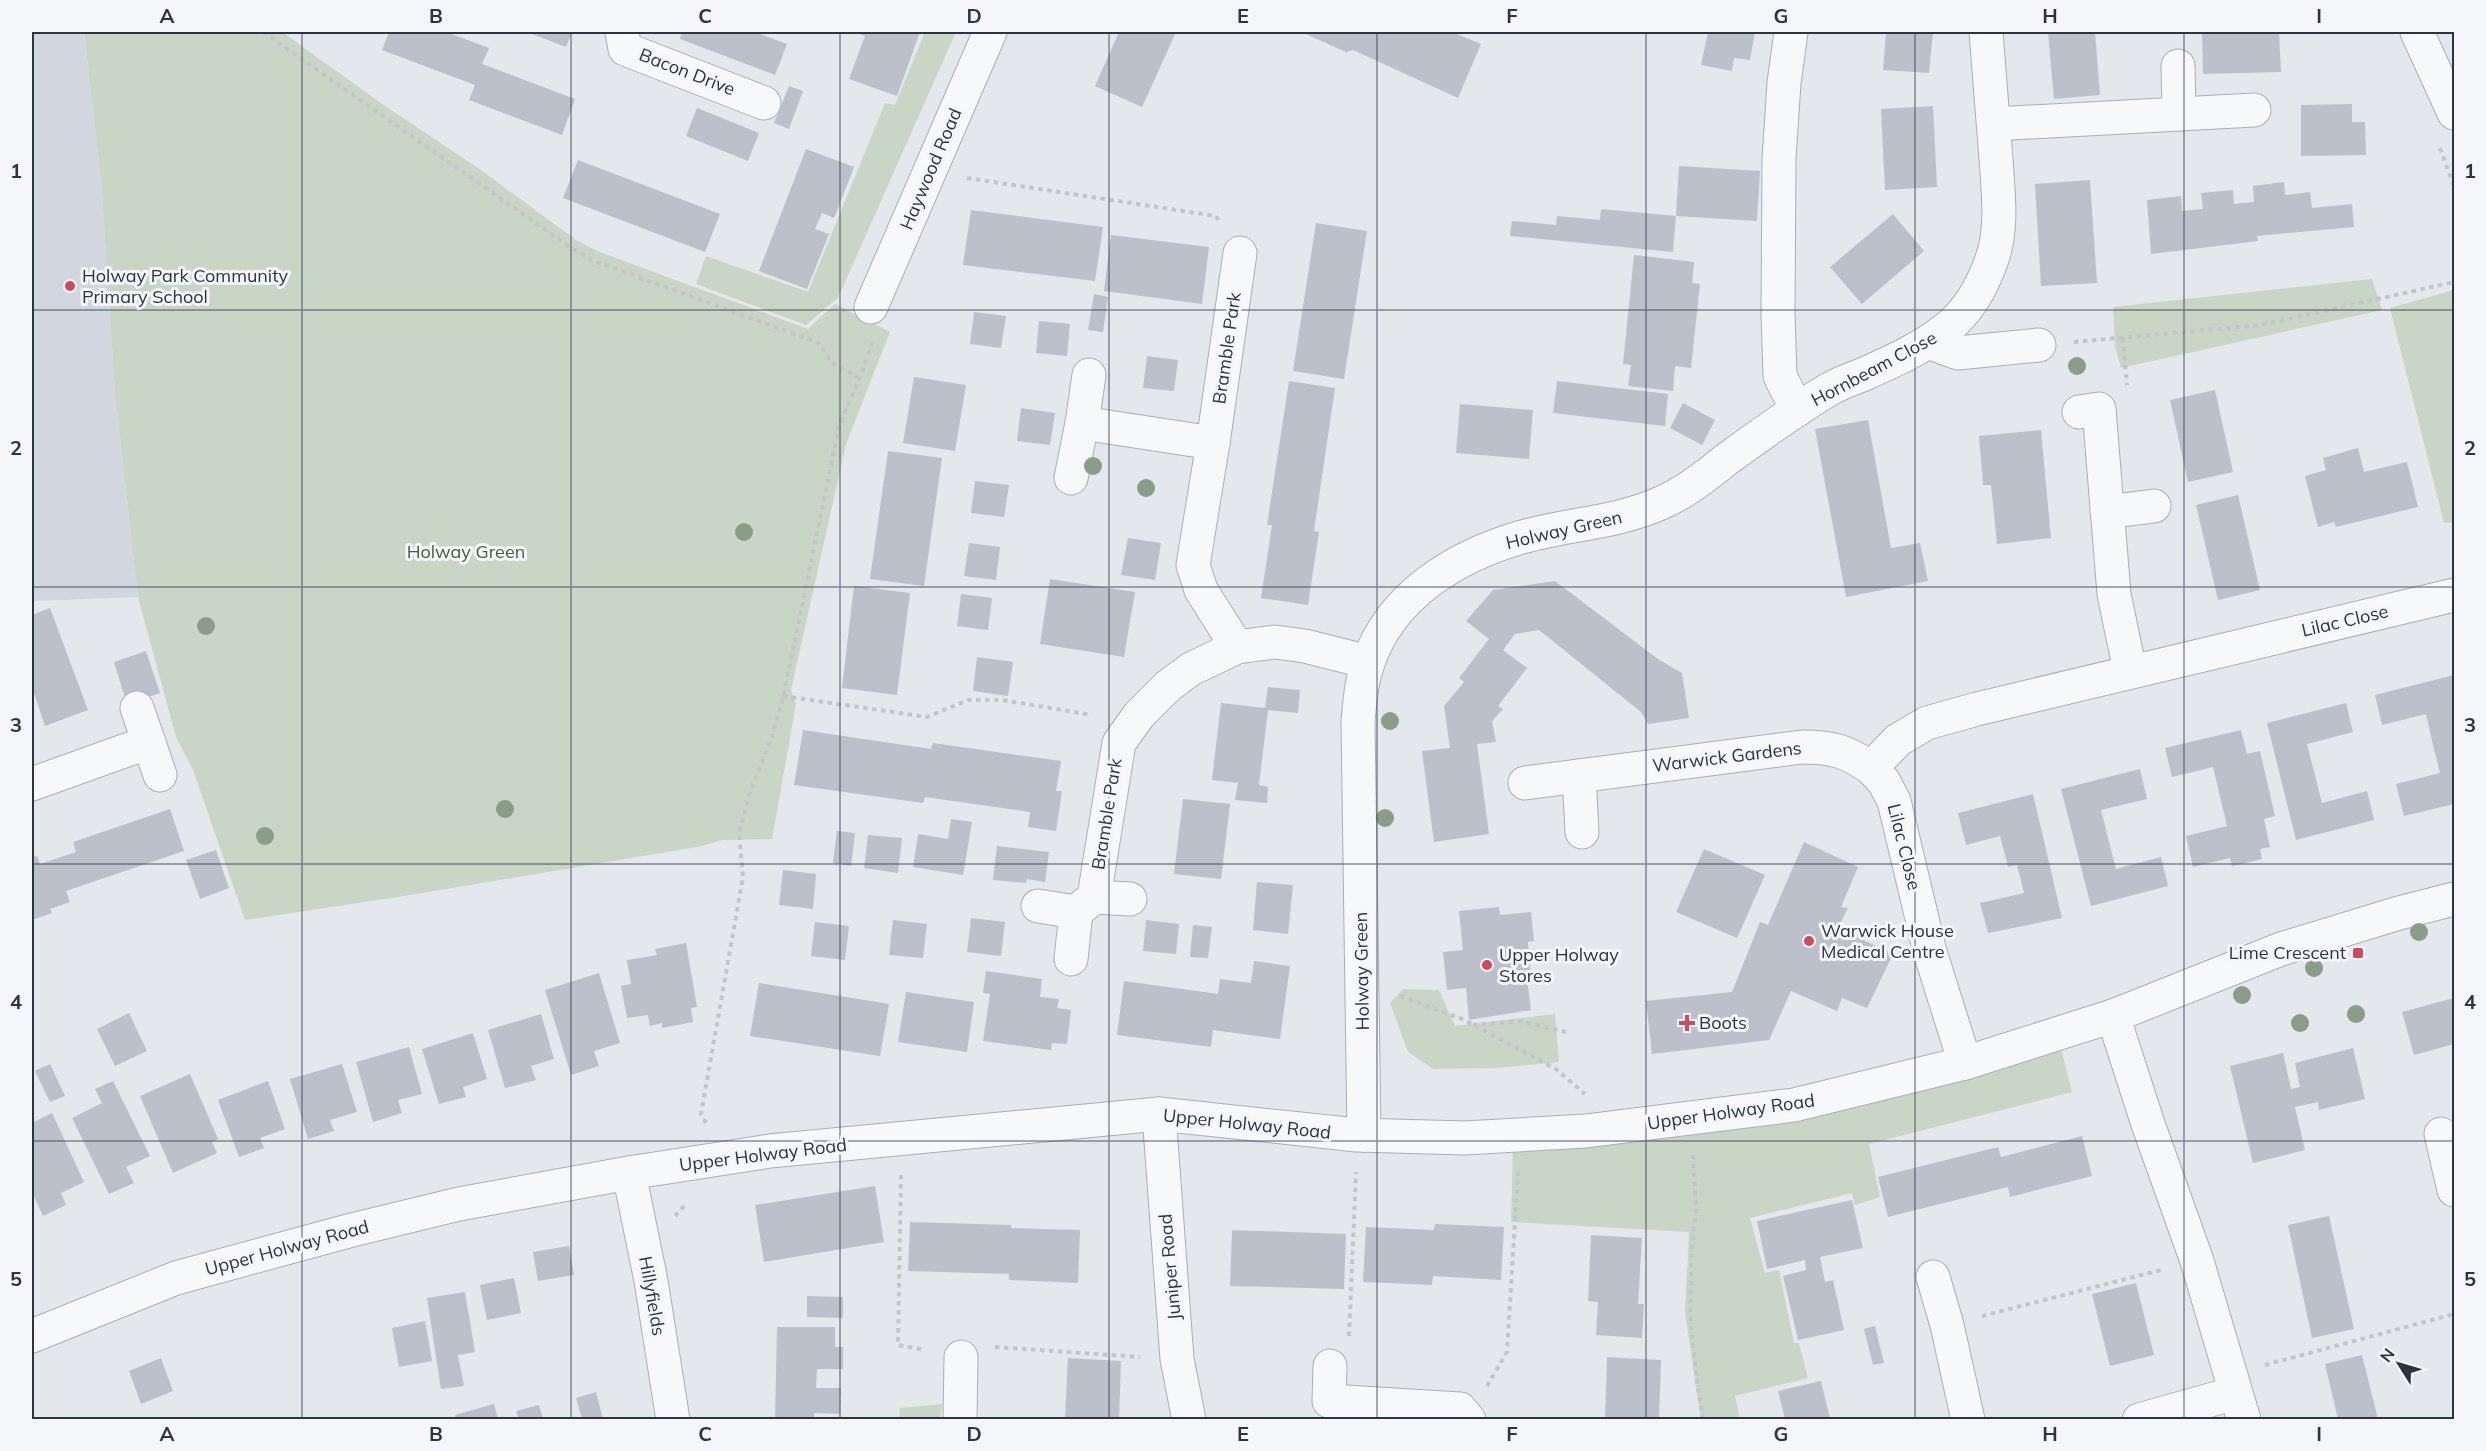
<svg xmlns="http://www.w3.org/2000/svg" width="2486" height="1451" font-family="Mulish,sans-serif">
  <rect width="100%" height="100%" fill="#e4e7ec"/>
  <polygon fill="#d2d6de" points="32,32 84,32 101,179 115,393 138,597 32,601"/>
  <g fill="#c9d6c5">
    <polygon points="84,32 282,32 381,103 478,168 576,240 597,251 808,329 835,304 890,332 846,444 791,690 796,704 772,839 722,840 702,846 417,894 245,920 193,770 176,737 138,597 115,393 101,179"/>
    <polygon points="925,32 956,32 838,298 806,325 696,284 706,256 808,292 885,103 895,105"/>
    <polygon points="2372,279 2382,310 2121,368 2115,346 2113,307"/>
    <polygon points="2454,290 2454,522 2444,523 2390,308"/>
    <polygon points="1403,989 1439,990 1455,1026 1555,1014 1559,1062 1498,1068 1433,1069 1408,1052 1390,1003"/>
    <polygon points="2059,1041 2072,1092 1869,1144 1880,1197 1855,1205 1852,1193 1750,1218 1765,1273 1779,1270 1794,1343 1799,1343 1808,1378 1735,1396 1740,1419 1701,1419 1685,1312 1689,1232 1511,1222 1513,1142"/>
    <polygon points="942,1404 940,1419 899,1419 900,1408"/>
  </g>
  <g fill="#bbc0ca">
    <polygon points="389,32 446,32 489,48 482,64 575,99 562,135 469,100 475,85 382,50"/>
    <polygon points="533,32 572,32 566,47 532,34"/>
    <polygon points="682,32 755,32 787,44 775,75 680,39"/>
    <polygon points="852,32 920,32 897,96 849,79 865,36"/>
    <polygon points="1119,32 1176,32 1142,107 1095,86"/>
    <polygon points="1301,32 1452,32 1481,44 1458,98 1353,50 1346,52"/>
    <polygon points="1708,32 1755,32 1750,60 1734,58 1732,71 1701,65"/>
    <polygon points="1886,32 1933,32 1929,73 1883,70"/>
    <polygon points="2048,32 2095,32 2100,95 2054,99"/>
    <polygon points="2202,32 2279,32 2281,72 2203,74"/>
    <polygon points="789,86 803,91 789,129 774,123"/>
    <polygon points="2352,104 2352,122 2365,122 2366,155 2301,156 2301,105"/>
    <polygon points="1933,106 1937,187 1885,190 1881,109"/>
    <polygon points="697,108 759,133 748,161 686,136"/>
    <polygon points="806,149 854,167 834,218 822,213 815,229 829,234 807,289 759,271"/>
    <polygon points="578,160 720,214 705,252 563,198"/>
    <polygon points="1679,166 1760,171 1757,221 1676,216"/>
    <polygon points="2090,180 2097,283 2041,286 2035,184"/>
    <polygon points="2284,182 2285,195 2310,192 2312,208 2352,204 2354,227 2257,236 2258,241 2151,254 2147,200 2181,196 2182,211 2203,209 2201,193 2233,190 2234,204 2254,202 2253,186"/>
    <polygon points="1601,209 1676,216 1673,252 1510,236 1512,221 1556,225 1557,216 1600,220"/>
    <polygon points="971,210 1103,227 1095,281 963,265"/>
    <polygon points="1893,214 1924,251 1862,304 1830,267"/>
    <polygon points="1316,223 1367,231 1344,379 1293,371"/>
    <polygon points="1111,235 1209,247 1202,304 1104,291"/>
    <polygon points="1634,255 1694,262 1692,283 1700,284 1691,368 1675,366 1673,391 1628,386 1631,365 1623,364"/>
    <polygon points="1094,294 1108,297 1103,332 1088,330"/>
    <polygon points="974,312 1006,316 1001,348 970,344"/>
    <polygon points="1039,321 1070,324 1067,356 1036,353"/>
    <polygon points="1147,356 1178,360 1174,391 1143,388"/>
    <polygon points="914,377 966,385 955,451 903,443"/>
    <polygon points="1289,381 1335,388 1314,531 1319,532 1308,605 1261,598 1272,525 1267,525"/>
    <polygon points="1557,381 1668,394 1665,426 1553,413"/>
    <polygon points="2215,390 2233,472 2188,482 2170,400"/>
    <polygon points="1683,403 1715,420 1702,445 1670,428"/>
    <polygon points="1460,404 1533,410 1529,459 1456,453"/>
    <polygon points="1021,408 1055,413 1050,445 1017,441"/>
    <polygon points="1868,420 1891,548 1920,543 1928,581 1846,597 1815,429"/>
    <polygon points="2041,430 2051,538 1997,544 1991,485 1983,485 1979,436"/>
    <polygon points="2358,448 2364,472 2407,462 2418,507 2336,527 2334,522 2318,527 2305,476 2326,470 2323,458"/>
    <polygon points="888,451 942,458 924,586 870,579"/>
    <polygon points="975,481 1009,485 1004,517 971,513"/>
    <polygon points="2238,495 2260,590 2218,600 2196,505"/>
    <polygon points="1128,538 1161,543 1155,580 1121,575"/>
    <polygon points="969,543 1000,547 996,580 964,576"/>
    <polygon points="1050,579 1135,592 1124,657 1040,644"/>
    <polygon points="1555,581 1658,659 1682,673 1689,718 1648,724 1641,712 1539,630 1515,634 1503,650 1527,668 1498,706 1503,709 1492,721 1496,742 1477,744 1489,834 1434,842 1422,751 1450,748 1444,706 1464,682 1459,678 1489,639 1466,621 1493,590"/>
    <polygon points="854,586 910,593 897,695 842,688"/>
    <polygon points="961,594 992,598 988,630 957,626"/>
    <polygon points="50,608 88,710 45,726 32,687 32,615"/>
    <polygon points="146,651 160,693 127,704 114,662"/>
    <polygon points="977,657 1013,662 1008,696 973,691"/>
    <polygon points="2454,675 2454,804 2404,816 2396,784 2440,773 2433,745 2426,714 2382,725 2375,695"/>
    <polygon points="1268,687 1300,690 1298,713 1268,710 1259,785 1268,787 1267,803 1235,800 1238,783 1212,780 1221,703 1265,708"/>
    <polygon points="2346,703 2353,732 2307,744 2322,803 2367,791 2374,820 2296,840 2267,723"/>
    <polygon points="803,730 931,749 933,743 1061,761 1056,791 1062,791 1056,831 1028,827 1030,812 925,797 923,803 794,785"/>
    <polygon points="2241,730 2247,754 2260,751 2275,816 2264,819 2270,847 2260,849 2262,859 2232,866 2230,858 2193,867 2186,836 2227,826 2213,767 2172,777 2165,748"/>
    <polygon points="2140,769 2147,799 2101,810 2116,869 2161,857 2168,886 2091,906 2061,789"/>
    <polygon points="2033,794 2062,918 1988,933 1980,903 2024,893 2017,865 2008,867 2000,836 1966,845 1958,813"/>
    <polygon points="1183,799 1230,804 1221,879 1174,874"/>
    <polygon points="170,809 184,851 66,891 70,902 50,909 52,913 32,920 32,857 37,856 40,864 76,852 73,842"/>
    <polygon points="951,819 972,822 963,875 913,867 918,834 948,839"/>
    <polygon points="837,831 855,833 851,866 833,863"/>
    <polygon points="868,835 902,838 898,873 864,868"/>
    <polygon points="1804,842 1858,867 1841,907 1848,908 1838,928 1893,954 1867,1008 1842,998 1837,1011 1791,991 1769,1040 1652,1054 1646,1001 1732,992 1760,922 1768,925"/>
    <polygon points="997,846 1049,852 1045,882 1027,879 1026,883 993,880"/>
    <polygon points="1704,849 1765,875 1737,938 1676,912"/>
    <polygon points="216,850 229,888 200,899 186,860"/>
    <polygon points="783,870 816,874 813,909 779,905"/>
    <polygon points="1257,882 1293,885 1288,934 1253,930"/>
    <polygon points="1499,907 1500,915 1531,912 1534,941 1528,942 1531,978 1527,979 1531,1010 1469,1020 1466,988 1447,990 1443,952 1463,950 1459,911"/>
    <polygon points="971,918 1005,922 1001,956 967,952"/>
    <polygon points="893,920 927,924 923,958 889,955"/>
    <polygon points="1146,920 1179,924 1176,954 1143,951"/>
    <polygon points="815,922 849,926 845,960 811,956"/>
    <polygon points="1193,925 1212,927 1208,958 1190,957"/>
    <polygon points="686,943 697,1007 691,1008 693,1022 662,1028 662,1023 650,1026 648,1015 627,1018 621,986 631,984 627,960 657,955 655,949"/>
    <polygon points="1254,961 1290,966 1280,1039 1213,1030 1211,1047 1117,1035 1124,981 1218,994 1220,979 1251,983"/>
    <polygon points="986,971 1042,979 1040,997 1059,999 1057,1008 1071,1010 1067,1044 1052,1043 1051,1050 983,1041 990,994 983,993"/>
    <polygon points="599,973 620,1043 594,1051 599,1066 571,1075 545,990"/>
    <polygon points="759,983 889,1004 880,1056 750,1036"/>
    <polygon points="906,992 974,1002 967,1052 898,1042"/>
    <polygon points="2454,998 2454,1044 2414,1055 2402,1012"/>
    <polygon points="129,1013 147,1051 115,1066 97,1029"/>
    <polygon points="541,1014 554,1059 531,1066 536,1080 505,1088 488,1030"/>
    <polygon points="473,1033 487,1079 463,1087 466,1097 439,1104 422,1049"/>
    <polygon points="409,1047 422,1094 398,1100 402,1113 373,1122 356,1062"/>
    <polygon points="2353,1048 2365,1099 2319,1110 2318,1102 2295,1107 2305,1150 2253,1163 2230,1066 2283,1053 2291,1089 2300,1087 2295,1063"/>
    <polygon points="50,1064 65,1096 50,1102 35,1071"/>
    <polygon points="342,1064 357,1112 330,1120 334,1131 308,1139 290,1079"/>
    <polygon points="190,1074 218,1139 212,1142 217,1153 173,1173 140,1096"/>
    <polygon points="113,1081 150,1156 126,1167 134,1183 109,1194 72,1118 102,1103 95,1089"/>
    <polygon points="268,1081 285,1129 260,1138 264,1148 239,1157 218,1100"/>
    <polygon points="52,1113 84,1182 61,1193 66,1205 43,1216 32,1192 32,1123"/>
    <polygon points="2082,1136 2092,1176 2010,1197 2008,1187 1888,1217 1878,1177 1998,1147 2001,1157"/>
    <polygon points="875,1186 884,1242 764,1262 755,1205"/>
    <polygon points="1852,1200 1863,1248 1820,1257 1825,1282 1833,1280 1844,1330 1798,1340 1783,1276 1806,1270 1805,1260 1767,1269 1757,1221"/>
    <polygon points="2329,1216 2354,1329 2312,1338 2288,1225"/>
    <polygon points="910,1222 1011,1225 1011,1228 1080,1230 1078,1283 1009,1280 1009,1274 908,1271"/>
    <polygon points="1435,1224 1504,1227 1501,1280 1433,1276 1432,1285 1363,1282 1366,1227 1434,1230"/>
    <polygon points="1232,1230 1346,1234 1344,1289 1230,1286"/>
    <polygon points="1591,1235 1642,1238 1638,1304 1644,1304 1642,1338 1596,1335 1598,1302 1588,1301"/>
    <polygon points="569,1246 574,1275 538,1281 533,1252"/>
    <polygon points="514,1278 521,1313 487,1320 480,1285"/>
    <polygon points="2136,1283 2154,1355 2110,1366 2092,1294"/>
    <polygon points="465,1292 475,1352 458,1355 464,1386 441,1389 427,1298"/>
    <polygon points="807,1296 843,1297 843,1318 807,1317"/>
    <polygon points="425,1321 432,1361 399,1367 392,1328"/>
    <polygon points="1875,1326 1884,1363 1873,1365 1864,1329"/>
    <polygon points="777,1327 835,1327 835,1347 843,1347 843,1369 817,1369 816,1388 841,1388 840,1414 814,1413 814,1419 775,1419"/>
    <polygon points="2362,1355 2378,1419 2338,1419 2325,1364"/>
    <polygon points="1607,1357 1661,1360 1659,1419 1605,1419"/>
    <polygon points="161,1358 173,1391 141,1404 129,1371"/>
    <polygon points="1068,1358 1121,1361 1119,1419 1065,1419"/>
    <polygon points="1821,1381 1830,1419 1785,1419 1778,1391"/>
    <polygon points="596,1392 603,1419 582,1419 576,1398"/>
    <polygon points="494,1404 498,1419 456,1419 455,1415"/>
    <polygon points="539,1405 543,1419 519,1419 516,1411"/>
  </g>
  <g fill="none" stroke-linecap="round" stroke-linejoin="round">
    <defs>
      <g id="minor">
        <polyline points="622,32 625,49 764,103"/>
        <polyline points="1791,32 1784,83 1779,159 1778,314 1780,376 1797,410"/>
        <polyline points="2417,32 2454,113"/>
        <polyline points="2178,66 2179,114"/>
        <polyline points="1994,124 2254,110"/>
        <polyline points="1240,253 1213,443 1193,565 1201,590 1237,647 1275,642 1305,646 1368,662"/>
        <polyline points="871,307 990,32"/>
        <polyline points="1928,342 1958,353 2039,345"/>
        <polyline points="1089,375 1082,423 1213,443"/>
        <polyline points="2079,412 2099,409 2114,594 2130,671"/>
        <polyline points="1071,478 1082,423"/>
        <polyline points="2107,512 2154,506"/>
        <polyline points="137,708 160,775"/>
        <polyline points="1579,776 1582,832"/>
        <path d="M1525,783L1802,747C1833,747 1846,751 1871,768"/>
        <polyline points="32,784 149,742"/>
        <polyline points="1094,897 1130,899"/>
        <polyline points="1038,906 1076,912 1094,897 1119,743 1139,715 1168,686 1191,669 1237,647"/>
        <polyline points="1071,959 1076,912"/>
        <polyline points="2113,1016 2148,1124 2197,1261 2244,1420"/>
        <polyline points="1965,1063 1930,952 1894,801 1884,782 1871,768 1898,740 1927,723 1977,709 2454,595"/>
        <polyline points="1159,1114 1177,1359 1189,1420"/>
        <polyline points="2441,1134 2454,1190"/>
        <path d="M1364,1135L1358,721C1360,701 1361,682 1368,663C1391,595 1456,556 1522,537C1568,524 1616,523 1661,503C1686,492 1706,476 1727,459C1760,435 1793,411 1828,390C1838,384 1851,379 1862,375C1891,362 1921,349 1946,329C1968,312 1983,285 1992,259C2003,228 1998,191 1996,159C1993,116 1989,74 1986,32"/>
        <polyline points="629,1173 651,1281 673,1420"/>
        <polyline points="1933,1277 1947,1325 1968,1420"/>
        <polyline points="32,1336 176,1278 352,1230 459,1204 629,1173 770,1151 1159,1114 1357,1135 1465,1138 1586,1131 1794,1105 1965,1063 2113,1016 2281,949 2399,913 2454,899"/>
        <polyline points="1330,1366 1329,1401 1460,1409 1469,1420"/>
        <polyline points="960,1420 961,1357"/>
        <polyline points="2139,1420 2235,1393"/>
      </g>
    </defs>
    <use href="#minor" stroke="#a9aeb7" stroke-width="35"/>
    <g stroke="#c2c5cb" stroke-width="4" stroke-dasharray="4.5 4.5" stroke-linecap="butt">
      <polyline points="263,32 570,247 594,261 819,343 832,363 860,378"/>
      <polyline points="2440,148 2454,186"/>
      <polyline points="967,178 1216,216 1220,222"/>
      <polyline points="2123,338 2127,385"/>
      <polyline points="2074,342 2261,325 2454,282"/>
      <polyline points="783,696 927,717 968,700 1002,700 1092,715"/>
      <polyline points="1400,996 1462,1019 1556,1069 1585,1094"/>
      <polyline points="1473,1025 1520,1021 1566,1032"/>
      <polyline points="706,1123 701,1114 743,877 739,833 750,791 771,740 782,702 840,422 860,378 872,343"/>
      <polyline points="1693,1155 1696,1208 1692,1248 1690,1314 1697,1383 1703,1420"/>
      <polyline points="901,1175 898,1345 925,1350"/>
      <polyline points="675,1216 686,1204"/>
      <polyline points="1982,1316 2161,1270"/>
      <polyline points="1349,1336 1356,1172"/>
      <polyline points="995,1347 1140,1357"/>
      <polyline points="2265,1365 2454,1314"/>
      <polyline points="1487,1386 1507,1352 1518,1171"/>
    </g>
    <use href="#minor" stroke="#f7f8fa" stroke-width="33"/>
  </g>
  <g fill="#899d89">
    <circle cx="2077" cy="366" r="9"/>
    <circle cx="1093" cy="466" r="9"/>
    <circle cx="1146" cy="488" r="9"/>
    <circle cx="744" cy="532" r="9"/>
    <circle cx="206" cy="626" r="9"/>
    <circle cx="1390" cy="721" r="9"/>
    <circle cx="505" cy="809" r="9"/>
    <circle cx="1385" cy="818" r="9"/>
    <circle cx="265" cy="836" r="9"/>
    <circle cx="2419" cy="932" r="9"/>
    <circle cx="2314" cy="968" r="9"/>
    <circle cx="2242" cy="995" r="9"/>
    <circle cx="2356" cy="1014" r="9"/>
    <circle cx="2300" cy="1023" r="9"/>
  </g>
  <path fill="none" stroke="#2b3445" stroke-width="1.5" stroke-opacity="0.55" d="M302,32V1420M571,32V1420M840,32V1420M1109,32V1420M1377,32V1420M1646,32V1420M1915,32V1420M2184,32V1420M32,310H2454M32,587H2454M32,864H2454M32,1141H2454"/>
  <g fill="#d1495b" stroke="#f4f6f9" stroke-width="2">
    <circle cx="70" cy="286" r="6"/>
    <circle cx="1809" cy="941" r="6"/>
    <rect x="2352" y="947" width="12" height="12" rx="3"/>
    <circle cx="1487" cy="965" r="6"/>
    <path d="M1684 1014h6v6h6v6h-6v6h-6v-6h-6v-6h6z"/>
  </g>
  <g text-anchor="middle" stroke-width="6" stroke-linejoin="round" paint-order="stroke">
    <g font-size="18" fill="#2b3445" stroke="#f4f6f9">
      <text transform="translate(687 72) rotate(21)" y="6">Bacon Drive</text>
      <text transform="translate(931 169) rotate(-67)" y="6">Haywood Road</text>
      <text transform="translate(1227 348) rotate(-82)" y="6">Bramble Park</text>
      <text transform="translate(1874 369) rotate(-28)" y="6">Hornbeam Close</text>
      <text transform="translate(1564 530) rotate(-13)" y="6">Holway Green</text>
      <text transform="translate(2345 621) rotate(-13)" y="6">Lilac Close</text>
      <text transform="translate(1727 757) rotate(-7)" y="6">Warwick Gardens</text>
      <text transform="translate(1107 814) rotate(-81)" y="6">Bramble Park</text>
      <text transform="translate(1904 847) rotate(76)" y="6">Lilac Close</text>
      <text transform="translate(1362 971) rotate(-91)" y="6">Holway Green</text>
      <text transform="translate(1731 1112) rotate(-8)" y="6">Upper Holway Road</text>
      <text transform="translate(1247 1124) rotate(6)" y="6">Upper Holway Road</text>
      <text transform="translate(763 1155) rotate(-7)" y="6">Upper Holway Road</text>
      <text transform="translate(287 1248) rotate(-15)" y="6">Upper Holway Road</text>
      <text transform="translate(1170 1267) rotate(-95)" y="6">Juniper Road</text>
      <text transform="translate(652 1296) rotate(80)" y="6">Hillyfields</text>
    </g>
    <g font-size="18" fill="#2b3445" stroke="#f4f6f9" text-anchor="start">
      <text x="82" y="282">Holway Park Community<tspan x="82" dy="21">Primary School</tspan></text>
      <text x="1821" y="937">Warwick House<tspan x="1821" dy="21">Medical Centre</tspan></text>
      <text x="2346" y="959" text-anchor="end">Lime Crescent</text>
      <text x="1499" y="961">Upper Holway<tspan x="1499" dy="21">Stores</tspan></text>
      <text x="1699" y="1029">Boots</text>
    </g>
    <g font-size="18" fill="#3f6138" stroke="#f4f6f9">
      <text x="466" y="558">Holway Green</text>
    </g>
  </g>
  <rect width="2486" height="1451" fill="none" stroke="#f4f6f9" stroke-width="66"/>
  <g transform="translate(2399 1364) rotate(307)" stroke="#f4f6f9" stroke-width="4.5" paint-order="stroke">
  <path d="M0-4.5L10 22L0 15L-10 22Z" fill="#2b3445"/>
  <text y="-9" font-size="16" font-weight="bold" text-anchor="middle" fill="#2b3445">N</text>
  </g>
  <rect x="33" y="33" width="2420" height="1385" fill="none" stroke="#2b3445" stroke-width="2"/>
  <g font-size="20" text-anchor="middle" font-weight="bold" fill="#2b3445">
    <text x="167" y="23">A</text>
    <text x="436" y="23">B</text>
    <text x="705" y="23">C</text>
    <text x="974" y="23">D</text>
    <text x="1243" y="23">E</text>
    <text x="1512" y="23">F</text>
    <text x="1781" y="23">G</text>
    <text x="2050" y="23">H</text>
    <text x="2319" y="23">I</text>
    <text x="16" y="178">1</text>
    <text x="2470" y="178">1</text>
    <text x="16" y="455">2</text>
    <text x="2470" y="455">2</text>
    <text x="16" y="732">3</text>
    <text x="2470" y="732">3</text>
    <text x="16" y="1009">4</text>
    <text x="2470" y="1009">4</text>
    <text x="16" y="1286">5</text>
    <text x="2470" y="1286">5</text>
    <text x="167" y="1441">A</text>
    <text x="436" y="1441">B</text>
    <text x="705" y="1441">C</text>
    <text x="974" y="1441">D</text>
    <text x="1243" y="1441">E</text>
    <text x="1512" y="1441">F</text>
    <text x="1781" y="1441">G</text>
    <text x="2050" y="1441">H</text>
    <text x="2319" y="1441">I</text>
  </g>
</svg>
